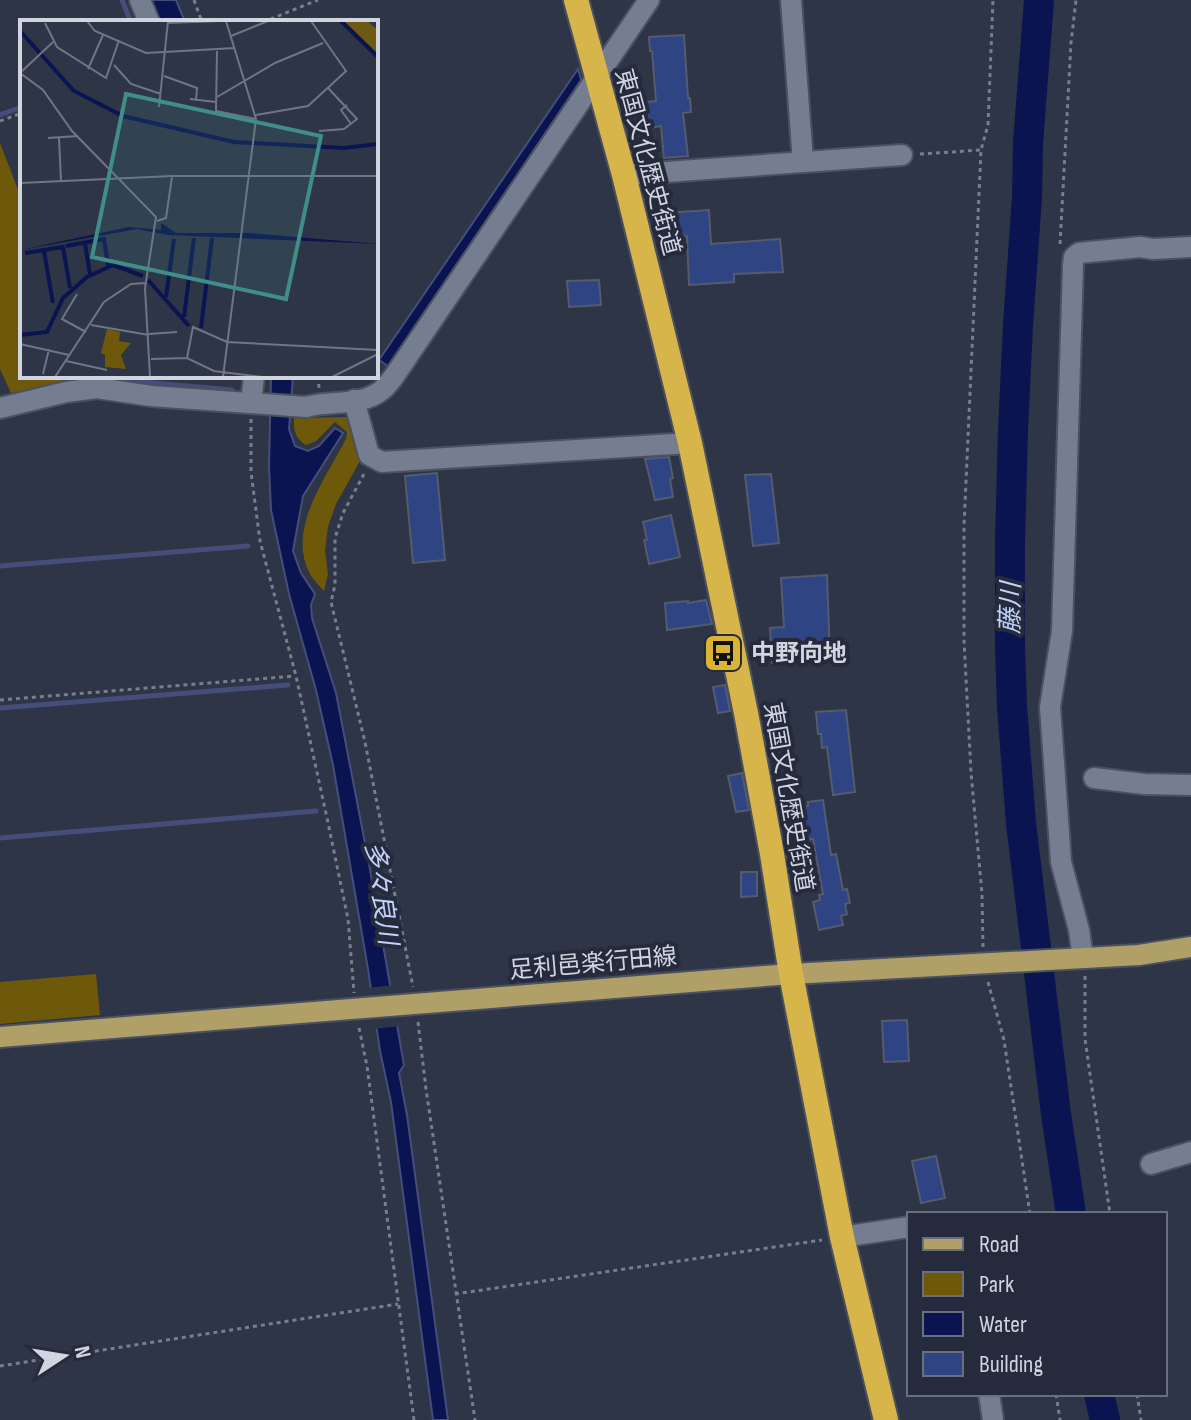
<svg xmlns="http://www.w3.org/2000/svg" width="1191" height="1420" font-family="'Sofia Sans Condensed','Noto Sans JP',sans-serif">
  <rect width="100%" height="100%" fill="#2e3546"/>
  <g fill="#6e580a">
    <polygon points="0,143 22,200 22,376 90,376 91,378 11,393 0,369"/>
    <path d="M349,417L360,461L336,504L328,527L325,550L328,574L324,591C319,585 312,579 309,572C287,528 327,476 346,439L347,432L335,422L316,441L306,445C296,439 293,430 294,418Z"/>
    <polygon points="96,974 100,1015 0,1024 0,982"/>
  </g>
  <g fill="#091450" stroke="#454e7b" stroke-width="2">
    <polygon points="146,0 176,0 185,22 155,22"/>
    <polygon points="578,69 581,80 388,366 379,360"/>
    <polygon points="271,376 293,376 289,429 295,446 308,451 319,446 335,428 343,433 303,496 293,551 301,573 315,594 311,605 312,618 336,693 369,864 404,1065 399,1073 407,1115 448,1420 433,1420 391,1102 380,1051 368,969 333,765 316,690 289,594 271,510 269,466"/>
  </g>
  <polygon fill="#2e3546" points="394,985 401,1026 373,1029 367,988"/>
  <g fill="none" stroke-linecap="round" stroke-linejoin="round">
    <g stroke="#454e7b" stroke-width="5">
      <polyline points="122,0 131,22"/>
      <polyline points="0,115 22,107"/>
      <polyline points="121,383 131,381 232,390"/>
      <polyline points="0,566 248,546"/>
      <polyline points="0,708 288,685"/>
      <polyline points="0,838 316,811"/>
    </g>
    <g stroke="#091450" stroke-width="30">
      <polyline points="1039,0 1028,143 1027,197 1018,325 1013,430 1010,542 1010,646 1012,707 1021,823 1056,1114 1071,1214"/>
      <polyline points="1099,1394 1105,1420"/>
    </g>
  </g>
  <g fill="#2f4483" stroke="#545b6e" stroke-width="2">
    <polygon points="684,35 688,98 690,98 691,112 683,113 688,156 664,158 661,126 649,128 646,102 656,101 652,51 650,51 649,37"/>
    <polygon points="709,210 711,244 780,239 783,272 734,274 734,282 689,285 687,236 667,238 665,213"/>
    <polygon points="599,280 601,305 569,307 567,281"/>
    <polygon points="669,457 673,478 670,479 673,497 655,500 645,459"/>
    <polygon points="437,473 445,560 413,563 405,476"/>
    <polygon points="771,474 779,543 753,546 745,475"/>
    <polygon points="671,515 680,557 649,564 644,540 647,540 643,522"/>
    <polygon points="827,575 830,659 772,663 770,628 784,627 781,578"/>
    <polygon points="706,600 712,624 667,630 665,603 688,601 688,603"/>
    <polygon points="725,685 730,711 718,713 713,687"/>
    <polygon points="846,710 855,792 833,795 827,747 822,748 821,734 818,734 816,712"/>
    <polygon points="742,773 749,810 736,812 728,776"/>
    <polygon points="823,800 831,855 836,854 843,890 847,889 850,903 845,904 847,914 841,916 843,925 819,930 813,902 820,900 819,895 823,894 813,839 807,840 806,833 800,834 796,808 808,806 808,802"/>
    <polygon points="741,872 757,872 757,896 741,897"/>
    <polygon points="907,1020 909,1061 884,1062 882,1021"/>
    <polygon points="936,1156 945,1198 921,1203 912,1161"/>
  </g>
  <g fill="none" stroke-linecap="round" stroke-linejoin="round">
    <defs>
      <g id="minor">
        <polyline points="140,0 149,22"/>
        <polyline points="791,0 803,162"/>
        <polyline points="624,175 902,155"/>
        <polyline points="354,400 369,455 382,462 690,443"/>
        <polyline points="251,403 254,376"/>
        <path d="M0,408L66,392L97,388L151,396L306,407C331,400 361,407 382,390C387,386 391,380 395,375L649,0"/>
        <polyline points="1094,778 1144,784 1191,785"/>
        <polyline points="1083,958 1079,930 1061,862 1050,707 1062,631 1073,265 1074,257 1079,253 1140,247 1153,249 1191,247"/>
        <polyline points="1151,1164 1191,1152"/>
        <polyline points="842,1237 909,1227"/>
        <polyline points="989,1394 993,1420"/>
      </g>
      <polyline id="major" points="0,1037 791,974 1139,955 1191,947"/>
      <polyline id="highway" points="576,0 624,175 690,443 746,713 772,854 791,974 842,1237 886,1420"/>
    </defs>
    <use href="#minor" stroke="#4b515e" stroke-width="24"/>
    <use href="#major" stroke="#4b515e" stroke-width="24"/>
    <use href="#highway" stroke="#4b515e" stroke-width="28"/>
    <g stroke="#787e8c" stroke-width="3" stroke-dasharray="4 4" stroke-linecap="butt">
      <polyline points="194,0 202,22"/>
      <polyline points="263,22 318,0"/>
      <polyline points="0,121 22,113"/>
      <polyline points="920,154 981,150"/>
      <polyline points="1060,244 1071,43 1076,0"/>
      <polyline points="318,376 319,388"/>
      <polyline points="251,419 251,472 260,541 296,676 327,818 348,919 354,993"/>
      <polyline points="364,474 343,513 335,538 335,585 331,602 365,742 413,987"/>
      <polyline points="0,700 295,676"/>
      <polyline points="983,947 982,894 971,772 964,641 964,526 981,150 988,125 993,0"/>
      <polyline points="1085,976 1085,1039 1110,1214"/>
      <polyline points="988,982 1004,1040 1030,1214"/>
      <polyline points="418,1022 426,1089 475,1420"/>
      <polyline points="359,1028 367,1066 414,1420"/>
      <polyline points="455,1294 822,1240"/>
      <polyline points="0,1366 398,1304"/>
      <polyline points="1056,1394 1060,1420"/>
      <polyline points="1137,1394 1141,1420"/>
    </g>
    <use href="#minor" stroke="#757d91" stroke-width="20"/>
    <use href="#major" stroke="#b09f67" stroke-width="20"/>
    <use href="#highway" stroke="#d7b54b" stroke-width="24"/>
  </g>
  <defs>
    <symbol id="bus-square" viewBox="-11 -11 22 22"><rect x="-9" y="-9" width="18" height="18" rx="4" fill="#d9b334" stroke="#252b3c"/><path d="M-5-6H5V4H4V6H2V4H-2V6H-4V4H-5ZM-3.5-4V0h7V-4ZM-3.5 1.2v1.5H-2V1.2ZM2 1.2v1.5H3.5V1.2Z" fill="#111"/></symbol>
  </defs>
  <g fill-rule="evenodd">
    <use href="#bus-square" x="701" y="631" width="44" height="44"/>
  </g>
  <g text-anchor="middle" stroke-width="8" stroke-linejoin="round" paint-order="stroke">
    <g font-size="24" fill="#d1d5e0" stroke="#252b3c">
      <text transform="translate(648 162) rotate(75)" y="8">東国文化歴史街道</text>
      <text transform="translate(789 797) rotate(80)" y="8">東国文化歴史街道</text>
      <text transform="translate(593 963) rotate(-5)" y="8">足利邑楽行田線</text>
    </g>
    <g font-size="24" font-weight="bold" fill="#d1d5e0" stroke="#252b3c" text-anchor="start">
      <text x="751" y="661">中野向地</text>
    </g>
    <g font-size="26" font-style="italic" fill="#c2d2f8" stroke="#252b3c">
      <text transform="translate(1010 608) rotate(-89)" y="9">藤川</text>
      <text transform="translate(382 893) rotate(82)" y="9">多々良川</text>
    </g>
  </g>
  <g transform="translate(20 20)">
    <rect width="358" height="358" fill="#2e3546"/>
    <path d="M87,309L100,312L99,321L111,323L101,335L106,349L85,347V335L81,333Z" fill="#6e580a"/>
    <path d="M324,1H347L358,10V42L356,32Z" fill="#6e5915"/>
    <path d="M141,203L156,213H229L358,224L149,215L117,209L0,230L109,207L141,210Z" fill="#091450"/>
    <path fill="none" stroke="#091450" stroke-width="4" d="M321,1L358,37M0,11L54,71L103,96L214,122L324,128L358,124M65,224L70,254M46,226L84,219L88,245M24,231L33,283M5,233L43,227L50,268M128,260L169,306M146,277L154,219M164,297L174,218M181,308L192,218M0,315L27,312L43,278L67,257L93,245L123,256"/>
    <path fill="none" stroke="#6f7584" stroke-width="2" d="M67,1L75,11L126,33L215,28M25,3L37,27L86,58L99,20M148,3L200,1M211,16L248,1M197,31L196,91L236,99M94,45L111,64L141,74M68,49L83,15M0,53L23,70L52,111L136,197L125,268L130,357M0,53L33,22M144,56L177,68L176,80M197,77L255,43L303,23M170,79L196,82M327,85L321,90L331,104M139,87L148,1M236,95L288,86L326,51L291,1M299,111L324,109L337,99L308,68M28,118L58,116M39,118L41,161M0,163L152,156H358M137,201L146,198L152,157M57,274L42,299L66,312M71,305L129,315M129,314L157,312M0,324L49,335M167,338L173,307L207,322L358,330M131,339L167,338L194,351L243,357M46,341L87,350M23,354L29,329M35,357L84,282L111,264L126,263M203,357L236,99L206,1M312,357L358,334"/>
    <path fill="#408e8a" fill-opacity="0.15" stroke="#408e8a" stroke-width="4" d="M106,74L301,116L266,279L72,237Z"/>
    <rect width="358" height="358" fill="none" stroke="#d1d5e0" stroke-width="4"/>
  </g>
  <rect x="907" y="1212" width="260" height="184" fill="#252b3c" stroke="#6a6f7e" stroke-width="2"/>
  <rect x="923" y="1238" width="40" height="12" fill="#b09f67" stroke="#6a6f7e" stroke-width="2"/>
  <text x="979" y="1252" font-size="24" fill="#d1d5e0">Road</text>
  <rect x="923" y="1272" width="40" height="24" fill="#6e580a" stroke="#6a6f7e" stroke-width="2"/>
  <text x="979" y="1292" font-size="24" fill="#d1d5e0">Park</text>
  <rect x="923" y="1312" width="40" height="24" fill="#091450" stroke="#6a6f7e" stroke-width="2"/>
  <text x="979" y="1332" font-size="24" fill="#d1d5e0">Water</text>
  <rect x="923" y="1352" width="40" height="24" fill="#2f4483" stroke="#6a6f7e" stroke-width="2"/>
  <text x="979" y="1372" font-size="24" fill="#d1d5e0">Building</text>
  <g transform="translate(64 1356) rotate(78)" stroke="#252b3c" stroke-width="6" paint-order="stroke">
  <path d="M0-6L14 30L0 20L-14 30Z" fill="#d1d5e0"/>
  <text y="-12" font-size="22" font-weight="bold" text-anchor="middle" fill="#d1d5e0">N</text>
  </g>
</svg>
